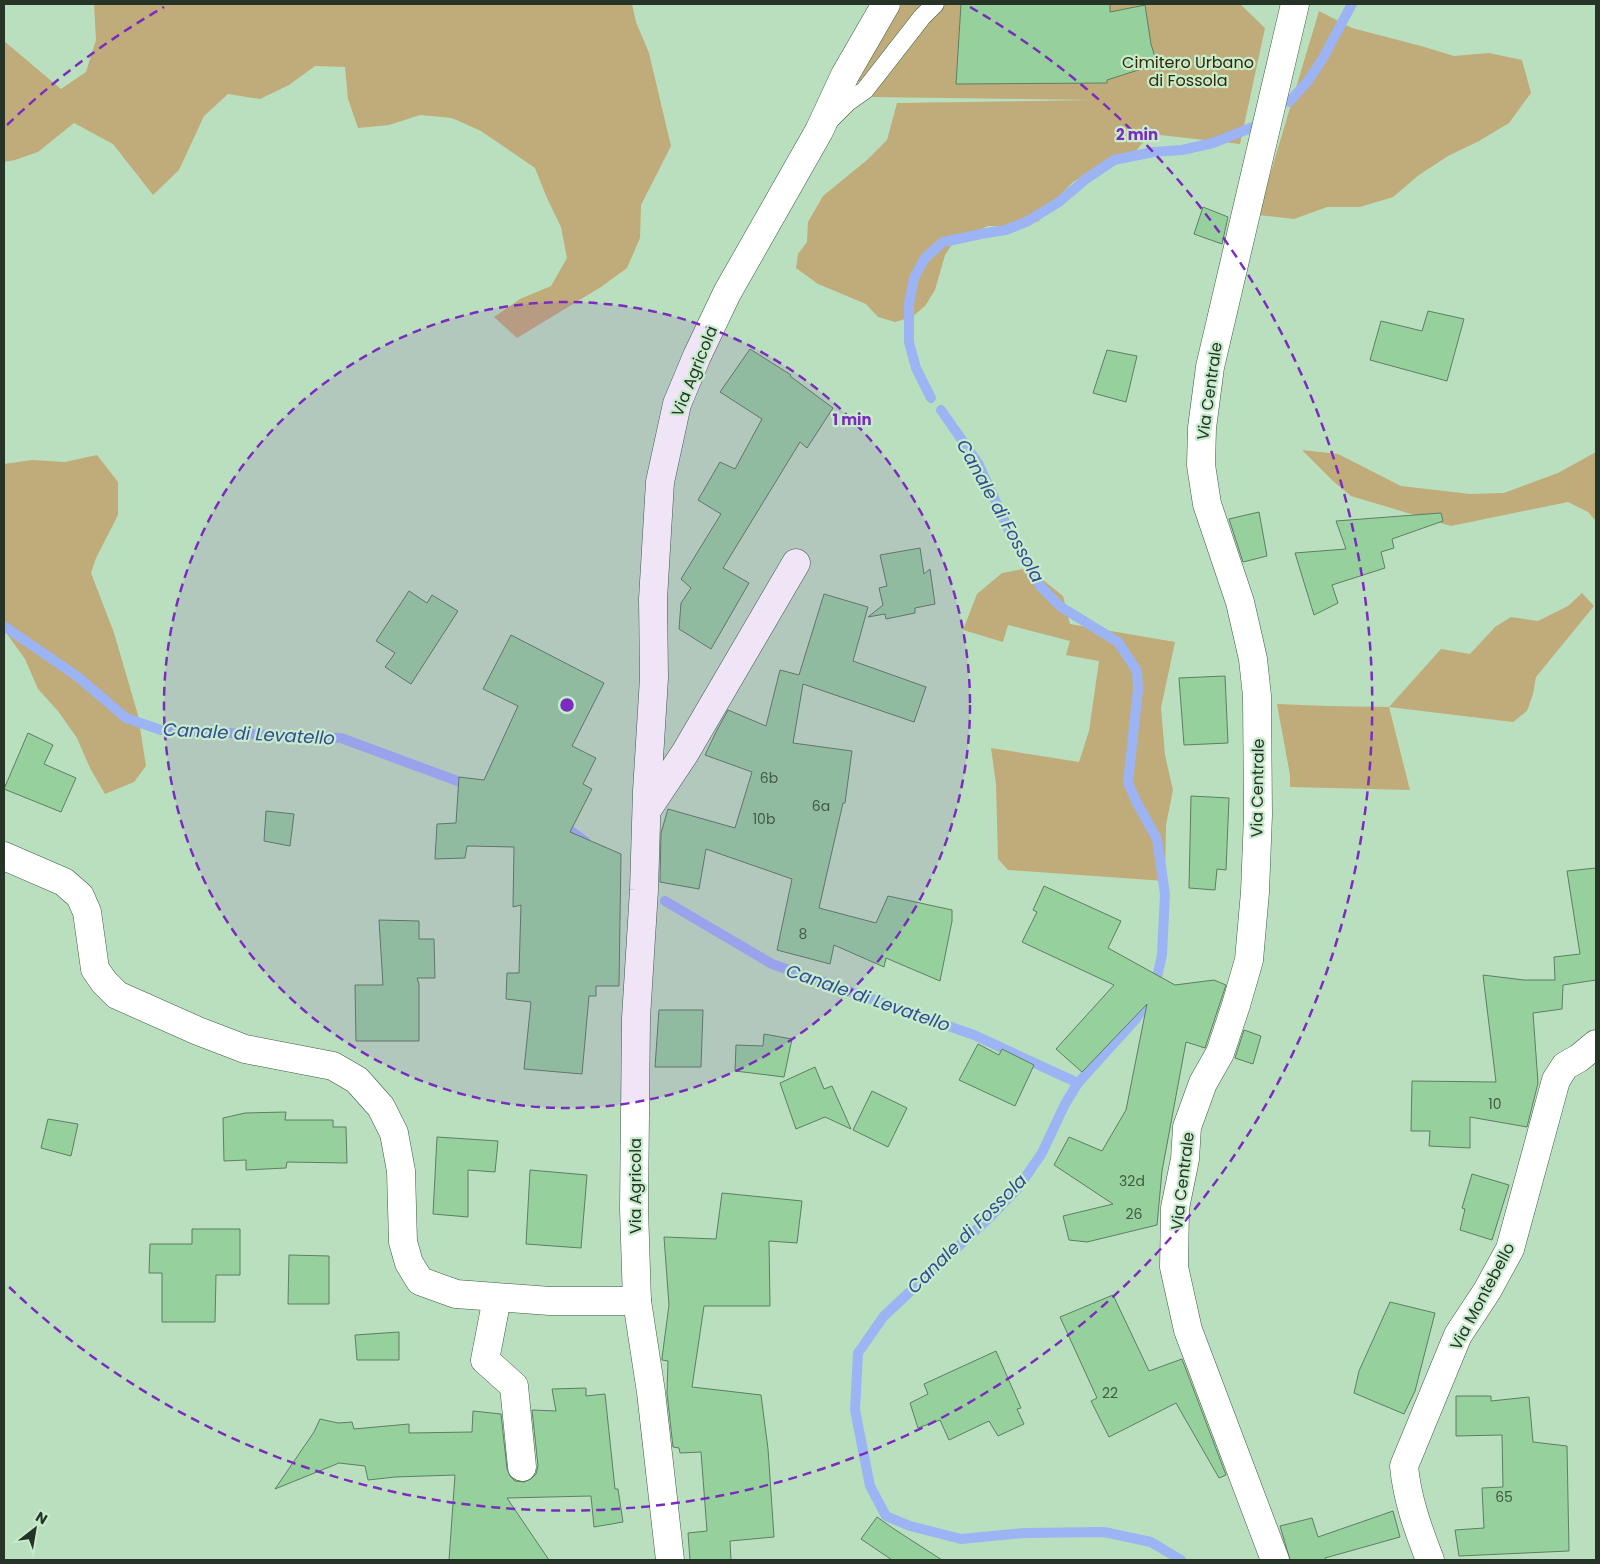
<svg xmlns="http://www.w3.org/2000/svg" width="1600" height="1564" font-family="Poppins,sans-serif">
  <rect width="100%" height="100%" fill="#badfbe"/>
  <g fill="#c0ab7a">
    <polygon points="94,4 632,4 636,22 649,53 671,146 641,205 640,238 627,268 601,287 517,338 494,317 520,299 551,286 567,258 561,227 547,198 535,168 481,131 452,118 420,115 389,125 358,128 348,99 345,67 315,66 289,85 260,99 228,94 204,116 179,170 153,195 113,144 74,123 38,152 15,160 4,162 4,41 61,89 86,72 96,40"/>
    <polygon points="902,4 1240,4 1265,28 1240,144 1142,133 1146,139 1135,152 1121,161 1089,173 1073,182 1061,194 1039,221 1023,227 988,226 955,240 945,255 935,290 925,306 912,317 895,322 878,317 866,304 818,284 796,268 798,254 807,242 808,222 823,196 867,160 887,140 897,103 1095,100 869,97 856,78"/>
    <polygon points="1319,11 1352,28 1421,46 1454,56 1489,53 1522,60 1531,93 1509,123 1479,141 1448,156 1419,175 1393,197 1360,207 1327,207 1294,219 1258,215"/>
    <polygon points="1302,450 1338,454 1401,486 1470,494 1504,493 1558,473 1596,452 1596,521 1588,512 1568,502 1451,526 1351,496 1333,481"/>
    <polygon points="97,455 118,482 118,515 96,558 91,573 114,633 138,715 146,766 134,782 105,794 90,768 77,738 58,711 38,689 25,659 7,634 4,633 4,464 32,460 65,462"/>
    <polygon points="1028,568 1063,596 1070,624 1175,642 1161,708 1165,755 1173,790 1166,825 1165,881 1008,870 998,859 996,784 991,748 1079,762 1089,731 1099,661 1066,655 1070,641 1008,625 1003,642 963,630 977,594 1002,573"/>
    <polygon points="1582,593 1594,606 1536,677 1533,694 1527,711 1513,722 1389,707 1410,790 1290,787 1290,775 1277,704 1327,706 1389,707 1441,649 1470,654 1495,627 1511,617 1538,621 1568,606"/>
  </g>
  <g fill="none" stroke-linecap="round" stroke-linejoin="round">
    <g stroke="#9cb4f3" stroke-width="10">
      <polyline points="1289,102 1308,81 1323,58 1352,4"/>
      <polyline points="931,398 916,368 909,342 909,304 914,278 925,258 943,242 986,233 1006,230 1028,221 1059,202 1086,179 1114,160 1153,152 1182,150 1213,143 1253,127"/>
      <polyline points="941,410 978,463 1012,537 1041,587 1061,607 1118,642 1137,671 1138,689 1128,783 1137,803 1157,839 1165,894 1162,955 1156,981 1148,1001 1135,1020 1078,1083 1065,1104 1042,1153 1018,1188 993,1214 884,1316 858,1353 855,1410 870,1486 886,1516 910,1526 961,1539 1024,1533 1104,1532 1151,1542 1181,1560"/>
      <polyline points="4,626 78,677 126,718 161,730 341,738 471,786"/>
      <polyline points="560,823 586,842"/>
      <polyline points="665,901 772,964 974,1035 1078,1083"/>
    </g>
  </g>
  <g fill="#95d09d" stroke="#5d7f62">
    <polygon points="961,4 1110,4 1110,12 1145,5 1151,44 1157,64 1107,80 1107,83 956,84"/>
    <polygon points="1203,207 1228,217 1222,244 1194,234"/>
    <polygon points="1428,311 1464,319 1447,381 1370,360 1381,321 1422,331"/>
    <polygon points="750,349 791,375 790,376 833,408 807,448 800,442 723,568 749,583 711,649 679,629 681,603 691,588 681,579 721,514 698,500 720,462 735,469 762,419 720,392"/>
    <polygon points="1107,350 1137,356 1126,402 1093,393"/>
    <polygon points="1259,512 1267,556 1243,562 1229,519"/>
    <polygon points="1441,513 1443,521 1392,539 1394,548 1381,552 1385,568 1332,585 1338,603 1314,615 1295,553 1346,549 1336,521"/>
    <polygon points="920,548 924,574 930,569 935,604 915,608 915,613 886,619 885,614 868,617 883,605 879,588 887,586 880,555"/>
    <polygon points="409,591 427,603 432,595 458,611 411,684 385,667 395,653 376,641"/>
    <polygon points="824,594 868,607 853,661 926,687 914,722 803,684 793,743 852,751 845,803 843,803 819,908 876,923 888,896 952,910 952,921 940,981 886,958 884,967 834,945 830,964 777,950 792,879 706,849 699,889 660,882 661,833 668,809 735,828 752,772 705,755 717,730 728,710 766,726 780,670 799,675"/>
    <polygon points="511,635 604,683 572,746 596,758 583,784 592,789 570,832 621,854 619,986 596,986 596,996 589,996 582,1074 524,1069 531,1002 506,999 507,973 519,973 521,905 513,907 514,847 467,846 465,858 435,859 437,824 456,823 459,777 484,780 518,706 483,689"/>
    <polygon points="1225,676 1228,743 1184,745 1179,678"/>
    <polygon points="28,733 53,745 44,764 76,778 61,812 4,789"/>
    <polygon points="1191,796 1229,798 1226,870 1217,869 1215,890 1189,888"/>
    <polygon points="266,811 294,814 290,846 264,841"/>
    <polygon points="1596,868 1596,980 1563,985 1562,1009 1533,1013 1538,1083 1527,1127 1470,1117 1470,1148 1429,1146 1430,1131 1411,1131 1412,1081 1496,1082 1483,975 1524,980 1555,980 1554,957 1580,954 1567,871"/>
    <polygon points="1044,886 1121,921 1108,948 1175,985 1214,980 1226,985 1205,1048 1186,1042 1162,1171 1157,1225 1087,1242 1069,1240 1063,1216 1113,1204 1054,1165 1069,1137 1102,1151 1126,1110 1147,1004 1082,1072 1056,1049 1114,985 1022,942 1037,912 1033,910"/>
    <polygon points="379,920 419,921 419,939 434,939 435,978 417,978 419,984 419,1041 356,1041 355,985 383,985"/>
    <polygon points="659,1010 703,1010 701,1067 655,1067"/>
    <polygon points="1244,1030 1261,1036 1253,1064 1235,1058"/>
    <polygon points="764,1034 792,1039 784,1077 735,1071 736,1045 763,1046"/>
    <polygon points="978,1044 999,1055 1002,1049 1034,1065 1015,1106 959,1080"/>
    <polygon points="815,1067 824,1089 832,1086 851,1129 825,1117 796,1129 780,1083"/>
    <polygon points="872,1091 907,1108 888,1147 853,1130"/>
    <polygon points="286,1112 285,1120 333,1120 333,1127 346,1127 347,1163 287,1162 286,1168 246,1170 246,1160 224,1161 223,1118 245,1113"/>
    <polygon points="48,1119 78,1124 71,1156 41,1148"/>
    <polygon points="437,1137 498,1141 495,1172 468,1170 468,1217 433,1214"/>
    <polygon points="530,1170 587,1175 581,1248 526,1244"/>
    <polygon points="1472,1174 1509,1185 1492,1240 1460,1230 1465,1209 1462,1208"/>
    <polygon points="722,1193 802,1201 797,1243 769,1241 770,1306 704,1306 692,1387 761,1395 768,1449 774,1537 730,1541 731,1560 690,1560 688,1533 707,1531 701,1452 680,1453 679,1448 673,1447 667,1393 668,1361 662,1360 662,1358 669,1305 664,1237 716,1239"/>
    <polygon points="192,1229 240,1229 240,1275 216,1275 215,1322 162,1322 162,1273 149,1273 150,1244 192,1244"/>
    <polygon points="289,1255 329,1256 329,1304 288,1304"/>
    <polygon points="1113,1295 1149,1371 1182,1359 1226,1475 1219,1478 1176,1403 1109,1437 1091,1401 1097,1398 1060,1317"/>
    <polygon points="1390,1302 1435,1313 1415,1391 1404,1414 1354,1393 1359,1371"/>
    <polygon points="399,1332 399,1360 357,1360 355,1335"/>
    <polygon points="996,1351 1021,1408 1017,1409 1024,1424 998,1436 989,1421 949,1440 940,1420 918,1428 910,1403 928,1394 924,1384"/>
    <polygon points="586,1388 586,1396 605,1394 615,1489 618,1489 623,1522 594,1527 591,1496 507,1498 549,1560 449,1560 455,1475 395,1477 368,1480 365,1466 339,1463 275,1489 314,1432 320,1419 338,1423 352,1422 354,1429 409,1424 409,1433 472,1432 473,1411 501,1414 507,1469 510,1476 515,1481 524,1482 531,1479 536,1474 538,1466 532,1410 556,1411 552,1389"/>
    <polygon points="1456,1396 1491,1396 1491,1401 1529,1397 1533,1442 1567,1446 1569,1551 1459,1556 1455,1530 1484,1528 1482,1488 1503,1487 1502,1435 1456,1436"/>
    <polygon points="1393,1511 1400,1537 1325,1558 1326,1560 1290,1560 1280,1526 1312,1518 1318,1537"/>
    <polygon points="877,1517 894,1529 942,1560 892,1560 861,1539"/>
  </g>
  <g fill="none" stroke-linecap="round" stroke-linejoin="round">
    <defs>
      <polyline id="lane" points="830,120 848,102 865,90 922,17 935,4"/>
      <g id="street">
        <polyline points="647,810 685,753 796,563"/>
        <polyline points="4,856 64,882 80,896 87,912 95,969 104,982 117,995 198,1031 245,1049 333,1066 357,1080 381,1107 394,1133 401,1171 403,1242 409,1263 420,1281 456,1294 550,1301 637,1301"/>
        <polyline points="497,1298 485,1360 514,1386 522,1467"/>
        <polyline points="1275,1560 1188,1330 1174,1267 1175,1208 1185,1159 1187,1127 1203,1083 1220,1053 1236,1005 1249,960 1255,892 1258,815 1257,696 1253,659 1240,602 1207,504 1201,465 1202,428 1210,367 1295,4"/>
        <path d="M1430,1560C1418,1529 1407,1499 1404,1466L1458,1335L1487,1291L1510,1249L1556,1080L1565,1066L1579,1058L1596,1044"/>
      </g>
      <polyline id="secondary" points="670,1560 651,1392 637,1301 634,1209 636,1018 644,890 647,791 654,678 653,599 660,482 677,404 697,356 727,293 819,131 845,75 886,4"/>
    </defs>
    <use href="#lane" stroke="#3b5c40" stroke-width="19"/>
    <use href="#street" stroke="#3b5c40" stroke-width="29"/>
    <use href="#secondary" stroke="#3b5c40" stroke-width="29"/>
    <use href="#lane" stroke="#fff" stroke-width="18"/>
    <use href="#street" stroke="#fff" stroke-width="28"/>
    <use href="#secondary" stroke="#fff" stroke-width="28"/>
  </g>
  <circle cx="567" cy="705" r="403" fill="#7b2cbf" fill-opacity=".12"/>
  <g fill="none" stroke="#7b2cbf" stroke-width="2.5" stroke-dasharray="9 6">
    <circle cx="567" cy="705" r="403"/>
    <path d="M7 125A806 806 0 0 1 164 7M970 7A806 806 0 1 1 7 1285"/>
  </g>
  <g text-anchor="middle" stroke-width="4.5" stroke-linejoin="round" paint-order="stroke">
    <g font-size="14" fill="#425b45">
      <text x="769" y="783">6b</text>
      <text x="821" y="811">6a</text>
      <text x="764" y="824">10b</text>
      <text x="803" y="939">8</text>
      <text x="1495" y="1109">10</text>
      <text x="1132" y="1186">32d</text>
      <text x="1134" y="1219">26</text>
      <text x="1110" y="1398">22</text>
      <text x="1504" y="1502">65</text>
    </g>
    <g font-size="16" fill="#342808" stroke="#c7eccb">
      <text x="1188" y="68">Cimitero Urbano<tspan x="1188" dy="18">di Fossola</tspan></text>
    </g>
    <g font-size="16" fill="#263428" stroke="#c7eccb">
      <text transform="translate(694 371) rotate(-68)" y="6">Via Agricola</text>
      <text transform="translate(1209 391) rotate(-82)" y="6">Via Centrale</text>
      <text transform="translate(1257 788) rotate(-89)" y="6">Via Centrale</text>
      <text transform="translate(1182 1181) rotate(-83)" y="6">Via Centrale</text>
      <text transform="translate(635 1186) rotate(-90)" y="6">Via Agricola</text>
      <text transform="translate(1482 1296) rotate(-62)" y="6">Via Montebello</text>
    </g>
    <g font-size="18" font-style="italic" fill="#344a94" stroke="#c7eccb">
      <text transform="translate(1000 511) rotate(61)" y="6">Canale di Fossola</text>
      <text transform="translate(249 734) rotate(3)" y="6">Canale di Levatello</text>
      <text transform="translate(868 998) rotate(19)" y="6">Canale di Levatello</text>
      <text transform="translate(967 1234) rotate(-45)" y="6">Canale di Fossola</text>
    </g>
  </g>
  <circle cx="567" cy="705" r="8" fill="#7b2cbf" stroke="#c7eccb" stroke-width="2.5"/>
  <g font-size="15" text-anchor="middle" font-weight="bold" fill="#7b2cbf" stroke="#c7eccb" stroke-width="4.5" stroke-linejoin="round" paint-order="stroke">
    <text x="1137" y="140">2 min</text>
    <text x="852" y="425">1 min</text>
  </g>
  <rect width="1600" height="1564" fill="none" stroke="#263428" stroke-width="10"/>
  <g transform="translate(35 1529) rotate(31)" stroke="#c7eccb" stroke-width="4" paint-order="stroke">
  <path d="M0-4L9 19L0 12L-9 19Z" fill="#263428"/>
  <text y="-8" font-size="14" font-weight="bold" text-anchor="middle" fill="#263428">N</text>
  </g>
</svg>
